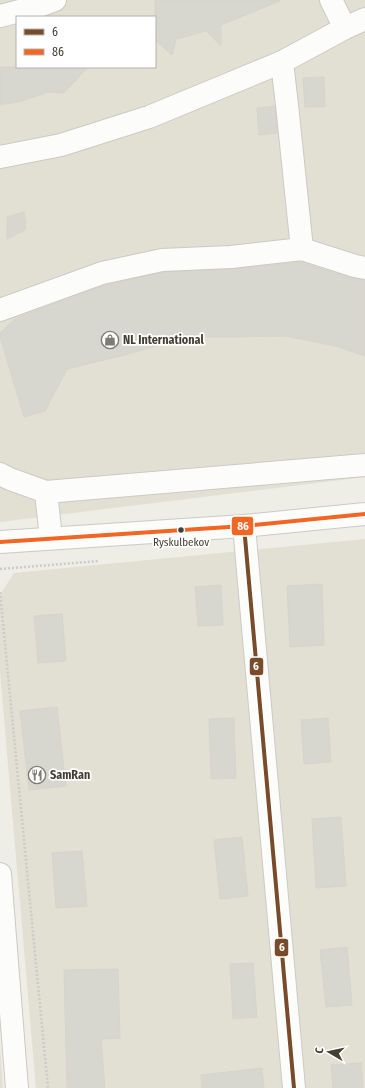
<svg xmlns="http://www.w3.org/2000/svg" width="365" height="1088" font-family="'Fira Sans Condensed',sans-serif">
  <rect width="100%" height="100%" fill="#eeede6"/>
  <g fill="#e2e0d3" fill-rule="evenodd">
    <path d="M0,0H365V477L0,522ZM17,17H155V67H17Z"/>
    <polygon points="365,539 365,1088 36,1088 0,672 0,595 14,573"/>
    <polygon points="0,1046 3,1088 0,1088"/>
  </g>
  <g fill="#d7d6cf" stroke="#d6d4cc">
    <polygon points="155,0 280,0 280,1 221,25 221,46 206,31 176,39 172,55 155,40"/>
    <polygon points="0,67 88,67 64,93 48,92 22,101 0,105"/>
    <polygon points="324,77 325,107 305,107 303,78"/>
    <polygon points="275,106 277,133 259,135 257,108"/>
    <polygon points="24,212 26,224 25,230 7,239 7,217"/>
    <polygon points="300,262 351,278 365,280 365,356 336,346 286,336 229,337 188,337 124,355 67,369 45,411 24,417 0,337 0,333 16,318 105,285 164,272 232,269"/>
    <polygon points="322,584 324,645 290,647 287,586"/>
    <polygon points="221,585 223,625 198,626 195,587"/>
    <polygon points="62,614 66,661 38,663 34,616"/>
    <polygon points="57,707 66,786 29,790 20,711"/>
    <polygon points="234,718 236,778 211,779 209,719"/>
    <polygon points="328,718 331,762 304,764 301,720"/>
    <polygon points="341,817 346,886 316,888 312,819"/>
    <polygon points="242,837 248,896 220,899 214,840"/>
    <polygon points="82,851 87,906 56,908 52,853"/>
    <polygon points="347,947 352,1005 326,1007 320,950"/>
    <polygon points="253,963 257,1017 233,1019 230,964"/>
    <polygon points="118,969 120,1038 101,1039 105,1088 67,1088 64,970"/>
    <polygon points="361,1063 363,1088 333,1088 331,1065"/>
    <polygon points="262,1068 264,1088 202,1088 201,1075"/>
  </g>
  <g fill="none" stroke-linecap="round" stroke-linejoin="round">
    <defs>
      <g id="minor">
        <polyline points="331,0 345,28"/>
        <polyline points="0,16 39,6 55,0"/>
        <polyline points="282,62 287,105 302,249"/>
        <polyline points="0,157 61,145 149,117 282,62 345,28 365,19"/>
        <polyline points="0,310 102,273 162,260 231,257 302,249 355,266 365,268"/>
        <polyline points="0,474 10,479 46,492"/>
        <polyline points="244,526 294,1088"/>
        <polyline points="51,538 46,492 365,465"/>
        <polyline points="0,542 244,526 365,514"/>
        <polyline points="0,874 17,1088"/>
      </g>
    </defs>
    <use href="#minor" stroke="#cccac4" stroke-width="24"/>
    <g stroke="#cccbc6" stroke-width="2.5" stroke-dasharray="2 2" stroke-linecap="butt">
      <polyline points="0,569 99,561"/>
      <polyline points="0,592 48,1088"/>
    </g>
    <use href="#minor" stroke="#fcfcfb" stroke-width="22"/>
    <defs>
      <polyline id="bus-1" points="244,526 294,1088"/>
      <polyline id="bus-2" points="0,542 244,526 365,514"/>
    </defs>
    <use href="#bus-1" stroke="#fff" stroke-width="7"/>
    <use href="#bus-2" stroke="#fff" stroke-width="7"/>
    <use href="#bus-1" stroke="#7a4b2a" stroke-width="4"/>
    <use href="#bus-2" stroke="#f26522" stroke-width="4"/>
  </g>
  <defs>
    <symbol id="shop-ring" viewBox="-11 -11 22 22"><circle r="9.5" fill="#fff" stroke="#7f7c72" stroke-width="1.5"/><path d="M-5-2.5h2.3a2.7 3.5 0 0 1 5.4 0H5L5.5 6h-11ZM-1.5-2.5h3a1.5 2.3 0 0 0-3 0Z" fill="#7f7c72"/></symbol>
    <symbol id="restaurant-ring" viewBox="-11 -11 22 22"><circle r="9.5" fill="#fff" stroke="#7f7c72" stroke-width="1.5"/><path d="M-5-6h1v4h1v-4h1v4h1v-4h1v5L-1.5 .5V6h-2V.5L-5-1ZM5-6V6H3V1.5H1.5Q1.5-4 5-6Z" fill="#7f7c72"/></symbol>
  </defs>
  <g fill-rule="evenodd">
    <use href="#shop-ring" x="100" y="330" width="20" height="20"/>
    <use href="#restaurant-ring" x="27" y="765" width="20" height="20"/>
  </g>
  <circle fill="#433f34" stroke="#fff" stroke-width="1.5" cx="181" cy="530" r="3.5"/>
  <g text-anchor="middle" stroke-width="3.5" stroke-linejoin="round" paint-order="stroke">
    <g font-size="11" fill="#433f34" stroke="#fff">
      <text x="181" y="546">Ryskulbekov</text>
    </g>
    <g font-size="12" font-weight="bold" fill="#433f34" stroke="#fff" text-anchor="start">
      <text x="123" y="344">NL International</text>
      <text x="50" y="779">SamRan</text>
    </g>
  </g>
  <g stroke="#fff" stroke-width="1.5">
    <rect x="231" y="516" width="23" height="20" rx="4" fill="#f26522"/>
    <rect x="249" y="657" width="15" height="19" rx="4" fill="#7a4b2a"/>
    <rect x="274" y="938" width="15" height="19" rx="4" fill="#7a4b2a"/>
  </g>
  <g font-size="11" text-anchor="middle" font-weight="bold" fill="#fff">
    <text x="243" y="530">86</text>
    <text x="256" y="670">6</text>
    <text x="282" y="951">6</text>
  </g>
  <rect x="16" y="16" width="140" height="52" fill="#ffffff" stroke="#b4b2ae"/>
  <rect x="24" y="29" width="20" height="6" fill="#7a4b2a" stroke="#b4b2ae"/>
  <text x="52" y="36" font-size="12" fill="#433f34">6</text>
  <rect x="24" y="49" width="20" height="6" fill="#f26522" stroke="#b4b2ae"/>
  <text x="52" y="56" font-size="12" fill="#433f34">86</text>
  <g transform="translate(329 1052) rotate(279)" stroke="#ffffff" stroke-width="3" paint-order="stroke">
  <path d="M0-3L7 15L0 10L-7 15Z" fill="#433f34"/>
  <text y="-6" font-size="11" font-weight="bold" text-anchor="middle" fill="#433f34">С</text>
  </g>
</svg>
